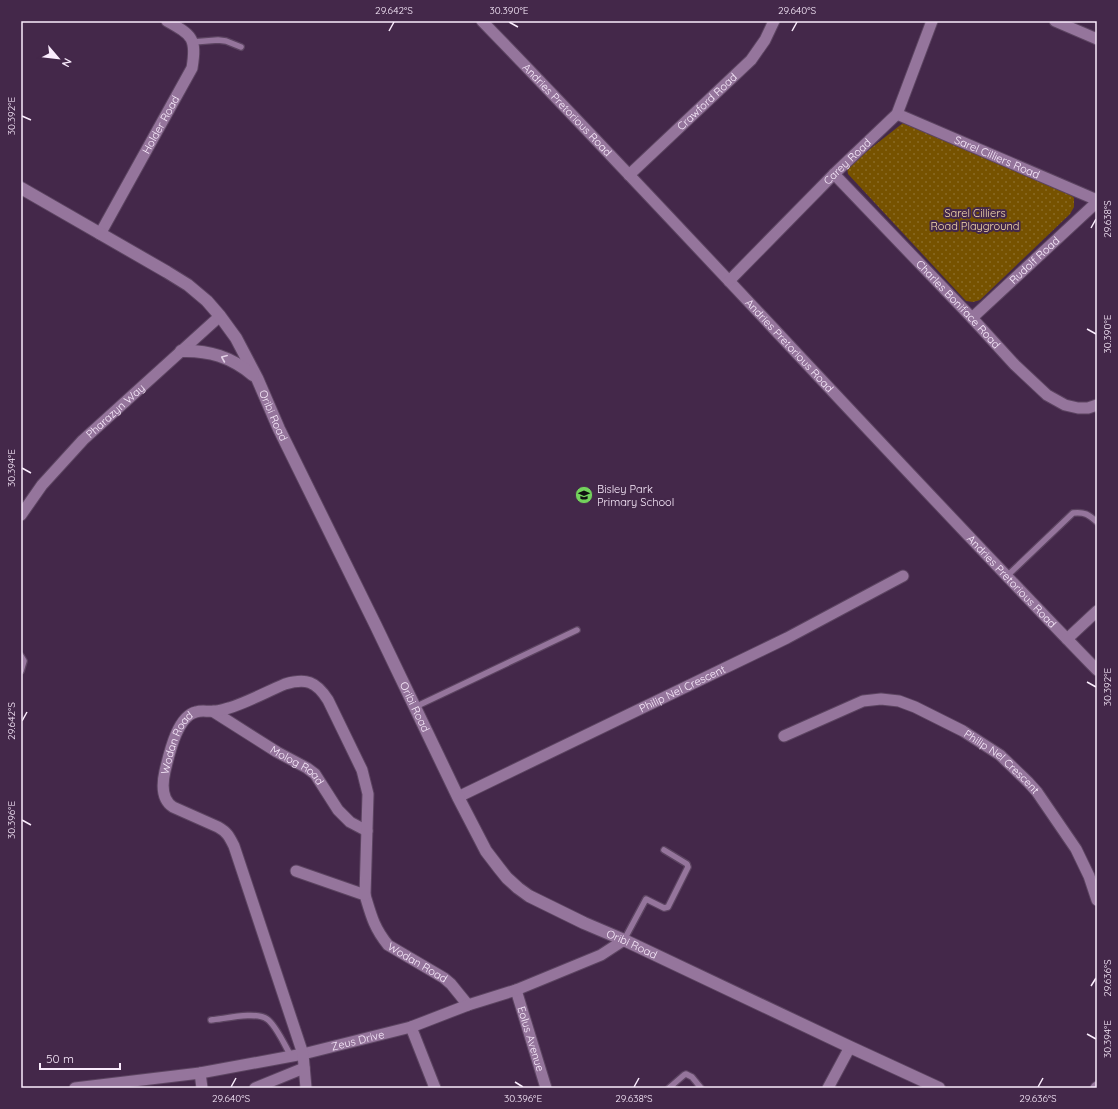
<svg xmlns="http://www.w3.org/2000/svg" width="1118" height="1109" font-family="Quicksand,sans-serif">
  <defs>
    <pattern id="park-dots" width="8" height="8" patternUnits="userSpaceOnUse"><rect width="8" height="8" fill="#765200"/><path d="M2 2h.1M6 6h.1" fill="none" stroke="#8a6b26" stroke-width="1.8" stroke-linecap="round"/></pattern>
  </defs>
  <rect width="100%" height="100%" fill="#44284a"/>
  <polygon fill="url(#park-dots)" points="903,123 1067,191 1074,198 1074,207 1070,214 980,300 973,302 966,301 848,174 847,167"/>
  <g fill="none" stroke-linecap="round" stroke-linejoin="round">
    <defs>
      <g id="lane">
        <polyline points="193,42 218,40 226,41 241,47"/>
        <path d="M1007,576L1073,513C1085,512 1088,514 1097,522"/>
        <polyline points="21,656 24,661 21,671"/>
        <polyline points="415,707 577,630"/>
        <polyline points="624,940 646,899 664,908 668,907 688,867 687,864 664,850"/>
        <path d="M211,1020C224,1019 256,1011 267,1019C276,1025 285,1046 291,1056"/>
        <polyline points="669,1088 684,1075 686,1074 692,1077 701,1088"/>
      </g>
      <g id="street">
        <path id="s1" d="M482,21C690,235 889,456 1097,670"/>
        <polyline points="1055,21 1097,39"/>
        <path id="s2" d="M897,114L1097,200"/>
        <path id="s3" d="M834,174L972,318L1015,365L1047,395L1065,405L1078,408H1088L1097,405"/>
        <path id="s4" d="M629,175L751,60L765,40L774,21"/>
        <path id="s5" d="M100,234L192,68C197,38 192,35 167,21"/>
        <path id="s6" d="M729,281L834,174L897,114L932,21"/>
        <path id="s7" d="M972,318L1097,202"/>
        <path id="s8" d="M21,515L42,485L83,440L220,316"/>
        <polyline points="1067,639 1097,611"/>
        <path id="s9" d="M214,712L277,752L307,768L315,774L338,810L350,822L367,831"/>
        <path id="s10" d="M784,736L863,701L881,699L899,701L915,707L963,731L1000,755L1028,782L1037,792L1076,849L1089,876L1097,900"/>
        <path id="s11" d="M458,797L787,638L903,576"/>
        <path id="s12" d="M296,871L365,895C371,915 374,928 388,945L444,978L451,984L468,1005"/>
        <path id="s13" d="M516,990L546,1088"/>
        <polyline points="411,1027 435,1088"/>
        <polyline points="200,1073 202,1088"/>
        <path id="s14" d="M75,1088L200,1073L303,1054L411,1027L468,1005L516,990L601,955L624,940"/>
        <polyline points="255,1088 304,1068"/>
        <path id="s15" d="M306,1088L303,1054L234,846C229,836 227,832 218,827L173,807C161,799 162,784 165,771C169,755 177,716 196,712C202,710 208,712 214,711C219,711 224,709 229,708C248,702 266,692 285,684C306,678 316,681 328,700L362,770L368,794L365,895"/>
        <polyline points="828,1088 850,1047"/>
        <polyline points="1096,1088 1097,1087"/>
      </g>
      <g id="secondary">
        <path id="s16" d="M21,188L167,272L188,285L207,301L220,316L236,338L257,378L279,429L376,626L458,797L486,851L499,868L507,878L518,888L529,896L584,923L624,940L850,1047L939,1088"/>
        <path d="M181,351C209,350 231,357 253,375"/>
      </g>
    </defs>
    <use href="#lane" stroke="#5c4461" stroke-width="8"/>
    <use href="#street" stroke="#5c4461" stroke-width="13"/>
    <use href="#secondary" stroke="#5c4461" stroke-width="14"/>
    <use href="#lane" stroke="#95759c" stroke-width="5.5"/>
    <use href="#street" stroke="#95759c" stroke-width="11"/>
    <use href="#secondary" stroke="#95759c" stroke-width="12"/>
  </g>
  <defs><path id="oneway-chevron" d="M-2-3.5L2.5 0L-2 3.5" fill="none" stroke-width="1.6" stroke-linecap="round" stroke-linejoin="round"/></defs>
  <use stroke="#e1cee5" href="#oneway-chevron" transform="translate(224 358) rotate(-157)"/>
  <path fill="none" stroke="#faecfd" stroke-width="1.5" d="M509,22L518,27M389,31L394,22M792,31L797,22M22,116L31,120M1091,228L1096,219M1087,329L1096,334M22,468L31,473M1087,682L1096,687M22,721L27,712M22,820L31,825M1091,986L1096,978M1087,1034L1096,1039M515,1082L523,1087M231,1087L236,1078M634,1087L639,1078M1038,1087L1043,1078"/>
  <defs>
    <symbol id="school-disc" viewBox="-11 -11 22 22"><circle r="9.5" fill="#73d25c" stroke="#44284a"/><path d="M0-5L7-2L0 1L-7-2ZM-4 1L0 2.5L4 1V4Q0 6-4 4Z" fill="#111"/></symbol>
  </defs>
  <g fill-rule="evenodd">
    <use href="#school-disc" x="574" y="485" width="20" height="20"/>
  </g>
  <g text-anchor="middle" stroke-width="4" stroke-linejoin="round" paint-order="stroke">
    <g font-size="11" fill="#faecfd" stroke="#44284a">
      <text dy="4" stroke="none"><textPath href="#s4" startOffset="107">Crawford Road</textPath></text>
      <text dy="4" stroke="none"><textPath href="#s1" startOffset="123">Andries Pretorious Road</textPath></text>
      <text dy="4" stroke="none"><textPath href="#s5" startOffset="125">Holder Road</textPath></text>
      <text dy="4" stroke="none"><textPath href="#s2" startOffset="109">Sarel Cilliers Road</textPath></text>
      <text dy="4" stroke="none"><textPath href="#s6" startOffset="168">Carey Road</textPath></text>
      <text dy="4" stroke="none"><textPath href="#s7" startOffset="85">Rudolf Road</textPath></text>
      <text dy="4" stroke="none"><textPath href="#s3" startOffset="180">Charles Boniface Road</textPath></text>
      <text dy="4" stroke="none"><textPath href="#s1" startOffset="447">Andries Pretorious Road</textPath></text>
      <text dy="4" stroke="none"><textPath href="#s8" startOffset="141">Pharazyn Way</textPath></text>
      <text dy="4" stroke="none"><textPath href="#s16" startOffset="351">Oribi Road</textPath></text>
      <text dy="4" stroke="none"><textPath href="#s1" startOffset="771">Andries Pretorious Road</textPath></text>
      <text dy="4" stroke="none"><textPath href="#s11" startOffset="249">Philip Nel Crescent</textPath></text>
      <text dy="4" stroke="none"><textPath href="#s16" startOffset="675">Oribi Road</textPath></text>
      <text dy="4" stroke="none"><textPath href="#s15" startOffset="398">Wodan Road</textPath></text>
      <text dy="4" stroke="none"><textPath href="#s10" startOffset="243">Philip Nel Crescent</textPath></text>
      <text dy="4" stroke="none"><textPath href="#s9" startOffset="99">Molog Road</textPath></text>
      <text dy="4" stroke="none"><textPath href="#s16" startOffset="1012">Oribi Road</textPath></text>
      <text dy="4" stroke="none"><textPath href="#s12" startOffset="163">Wodan Road</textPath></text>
      <text dy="4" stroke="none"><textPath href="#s13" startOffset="51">Eolus Avenue</textPath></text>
      <text dy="4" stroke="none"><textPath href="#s14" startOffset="287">Zeus Drive</textPath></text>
    </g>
    <g font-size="11" fill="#f6dbae" stroke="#44284a">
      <text x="975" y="217">Sarel Cilliers<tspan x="975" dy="13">Road Playground</tspan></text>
    </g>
    <g font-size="11" fill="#faecfd" stroke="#44284a" text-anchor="start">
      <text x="597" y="493">Bisley Park<tspan x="597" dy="13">Primary School</tspan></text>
    </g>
  </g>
  <rect width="1118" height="1109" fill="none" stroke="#44284a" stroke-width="44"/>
  <g transform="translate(58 58) rotate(118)" stroke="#44284a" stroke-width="3" paint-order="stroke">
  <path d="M0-3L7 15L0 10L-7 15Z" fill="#faecfd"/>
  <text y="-6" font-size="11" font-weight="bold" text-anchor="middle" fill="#faecfd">N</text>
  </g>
  <path d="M40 1063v6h80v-6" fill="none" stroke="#faecfd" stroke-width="2"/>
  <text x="46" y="1063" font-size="12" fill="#faecfd" stroke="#44284a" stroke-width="3" paint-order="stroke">50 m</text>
  <rect x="22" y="22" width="1074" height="1065" fill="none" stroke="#faecfd" stroke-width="1.5"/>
  <g font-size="10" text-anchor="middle" fill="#faecfd">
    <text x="394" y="14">29.642°S</text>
    <text x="509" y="14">30.390°E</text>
    <text x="797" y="14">29.640°S</text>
    <text transform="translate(11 116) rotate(-90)" y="4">30.392°E</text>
    <text transform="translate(1107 219) rotate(-90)" y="4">29.638°S</text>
    <text transform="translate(1107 334) rotate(-90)" y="4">30.390°E</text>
    <text transform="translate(11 468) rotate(-90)" y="4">30.394°E</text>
    <text transform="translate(1107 687) rotate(-90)" y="4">30.392°E</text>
    <text transform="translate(11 721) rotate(-90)" y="4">29.642°S</text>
    <text transform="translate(11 820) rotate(-90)" y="4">30.396°E</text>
    <text transform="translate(1107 978) rotate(-90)" y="4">29.636°S</text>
    <text transform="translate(1107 1039) rotate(-90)" y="4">30.394°E</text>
    <text x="231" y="1102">29.640°S</text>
    <text x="523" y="1102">30.396°E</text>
    <text x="634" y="1102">29.638°S</text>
    <text x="1038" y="1102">29.636°S</text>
  </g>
</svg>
